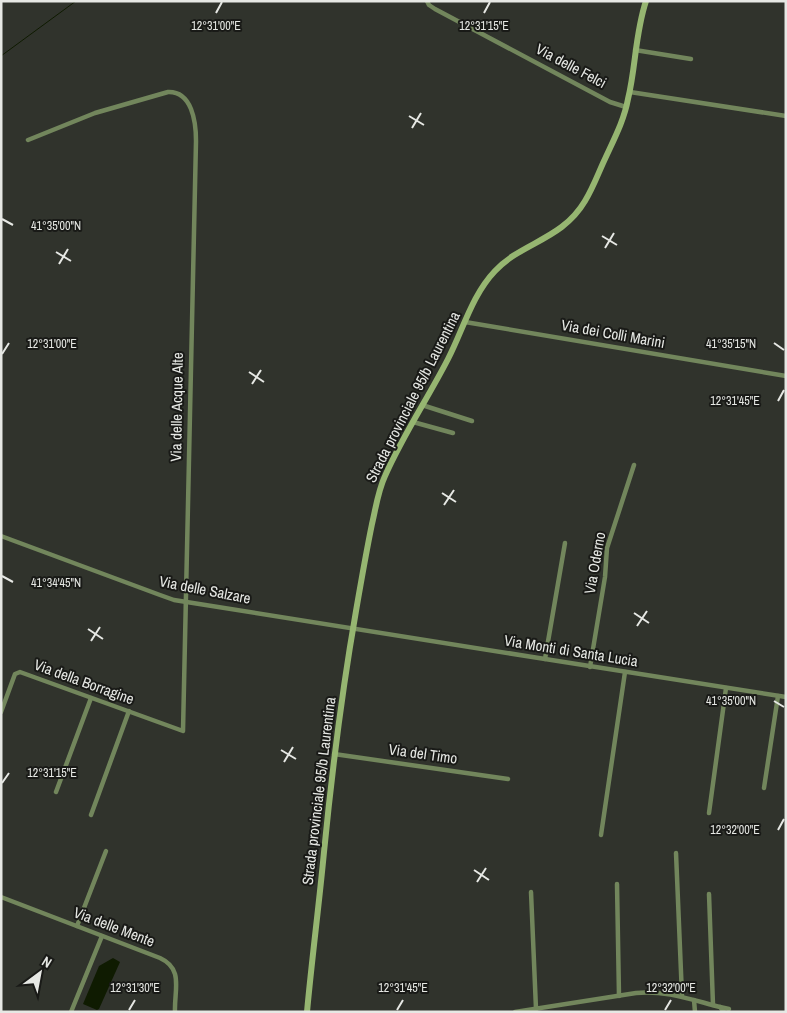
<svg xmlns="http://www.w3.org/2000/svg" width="787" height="1013" font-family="'Archivo Narrow',sans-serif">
  <rect width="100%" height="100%" fill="#30332c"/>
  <polygon fill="#0f1b01" points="113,958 120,962 99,1009 97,1010 83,1004 99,966"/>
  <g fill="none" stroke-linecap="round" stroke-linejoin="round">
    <polyline stroke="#0f1b01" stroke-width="1" points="1,56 76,1"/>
    <g stroke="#72865c" stroke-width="4.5">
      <polyline points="427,1 429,5 435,9 610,102 626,107"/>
      <polyline points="635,50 691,59"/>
      <polyline points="630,92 786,116"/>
      <polyline points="465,322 786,376"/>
      <polyline points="422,405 472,421"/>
      <polyline points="413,422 453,433"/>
      <polyline points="1,536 160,595 174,600 545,659 786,697"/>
      <polyline points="545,659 565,543"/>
      <polyline points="590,667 605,577 607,548 634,465"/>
      <path d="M1,712L15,674L20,672L183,731L196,141C196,122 192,91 168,92L95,113L28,140"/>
      <polyline points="334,754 508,779"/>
      <polyline points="764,788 778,696"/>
      <polyline points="56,792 91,698"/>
      <polyline points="709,813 726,688"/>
      <polyline points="91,815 129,711"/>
      <polyline points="601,835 625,672"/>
      <polyline points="676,853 682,996"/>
      <polyline points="617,884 619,996"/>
      <polyline points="531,892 536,1009"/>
      <polyline points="709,894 713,1005"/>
      <path d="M1,897L160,958C184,969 174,990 175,1012"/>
      <polyline points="77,926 106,851"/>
      <polyline points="694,1000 695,1012"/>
      <polyline points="720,1007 729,1009"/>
      <polyline points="71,1012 102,936"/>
      <path d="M515,1012L636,993C666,990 692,1000 720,1007L724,1012"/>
    </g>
    <path stroke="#96b671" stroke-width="6" d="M307,1012C312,958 319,905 324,852C332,771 342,691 356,611C361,582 366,553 372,524C376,507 378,491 385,476C403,435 428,398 448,359C463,330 472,295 495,271C522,242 562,240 585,201C593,188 598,174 604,161C613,141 624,121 628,99C636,66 635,34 646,1"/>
  </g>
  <path fill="none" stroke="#e6e8e4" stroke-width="2" d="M216,13L222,2M484,13L490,2M409,116L424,125M412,128L421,113M2,219L13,225M602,236L617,245M605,248L614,233M56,252L71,261M59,264L68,249M774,343L784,350M2,354L9,343M249,372L264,382M252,384L261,370M778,401L784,390M442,493L456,502M444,505L454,490M2,576L13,582M634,613L649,623M637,626L647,611M88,629L103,639M91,641L100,627M774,701L784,707M281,750L296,759M284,762L293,747M2,783L9,773M778,830L784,819M474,870L489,880M477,882L486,868M129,1010L135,1000M397,1010L403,1000M665,1010L671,1000"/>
  <g text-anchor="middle" stroke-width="4" stroke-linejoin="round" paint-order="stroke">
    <g font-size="15" fill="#e6e8e4" stroke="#191a17">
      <text transform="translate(571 66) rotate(28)" y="5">Via delle Felci</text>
      <text transform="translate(613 334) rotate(10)" y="5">Via dei Colli Marini</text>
      <text transform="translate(413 397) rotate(-63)" y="5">Strada provinciale 95/b Laurentina</text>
      <text transform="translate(177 407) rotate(-89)" y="5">Via delle Acque Alte</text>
      <text transform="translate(595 563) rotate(-80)" y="5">Via Oderno</text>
      <text transform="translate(205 590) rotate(11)" y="5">Via delle Salzare</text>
      <text transform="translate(571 651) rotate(9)" y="5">Via Monti di Santa Lucia</text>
      <text transform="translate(84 682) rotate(20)" y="5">Via della Borragine</text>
      <text transform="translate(423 754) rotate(8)" y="5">Via del Timo</text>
      <text transform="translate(319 791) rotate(-83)" y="5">Strada provinciale 95/b Laurentina</text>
      <text transform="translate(114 927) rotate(21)" y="5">Via delle Mente</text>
    </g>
  </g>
  <g font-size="12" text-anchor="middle" fill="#e6e8e4" stroke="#191a17" stroke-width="4" stroke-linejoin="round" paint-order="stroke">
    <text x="216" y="30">12°31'00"E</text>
    <text x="484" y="30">12°31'15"E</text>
    <text x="56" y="230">41°35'00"N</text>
    <text x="52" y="348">12°31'00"E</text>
    <text x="731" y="348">41°35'15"N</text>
    <text x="735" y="405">12°31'45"E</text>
    <text x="56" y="587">41°34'45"N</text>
    <text x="731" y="705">41°35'00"N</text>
    <text x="52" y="777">12°31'15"E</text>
    <text x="735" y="834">12°32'00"E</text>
    <text x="135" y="992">12°31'30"E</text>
    <text x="403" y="992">12°31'45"E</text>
    <text x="671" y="992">12°32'00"E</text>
  </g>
  <rect width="787" height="1013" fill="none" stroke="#e6e8e4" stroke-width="5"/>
  <g transform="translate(40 973) rotate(32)" stroke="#191a17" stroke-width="4" paint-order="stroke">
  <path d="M0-4L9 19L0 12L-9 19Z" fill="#e6e8e4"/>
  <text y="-8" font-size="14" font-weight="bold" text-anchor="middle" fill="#e6e8e4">N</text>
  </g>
</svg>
